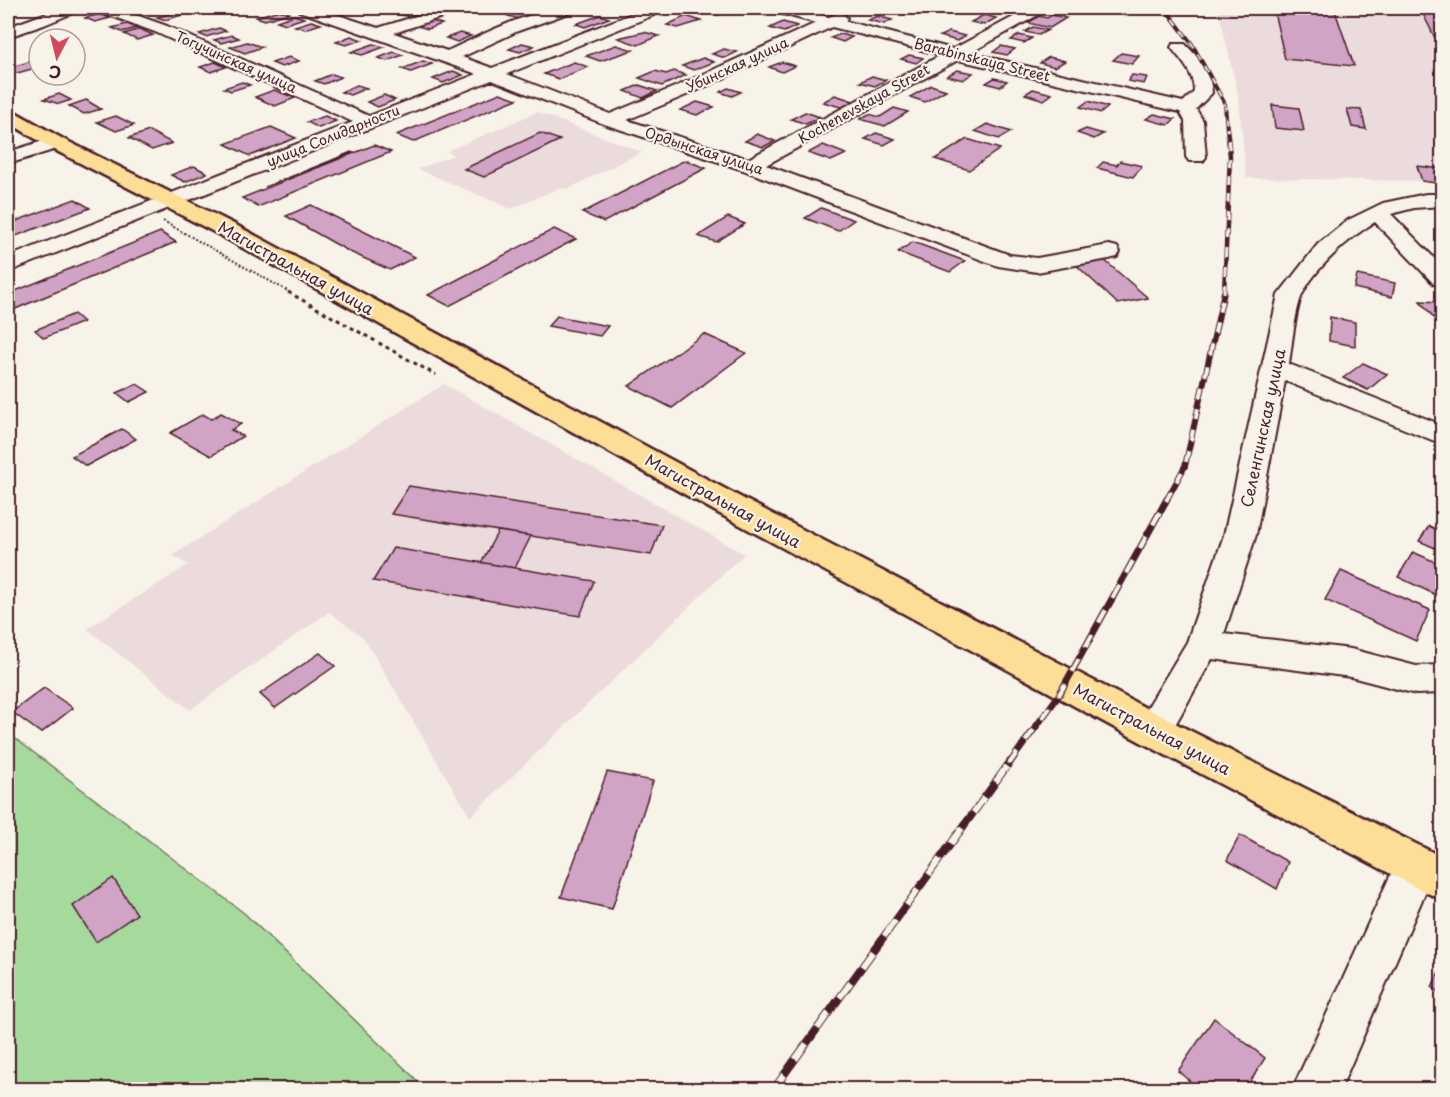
<svg xmlns="http://www.w3.org/2000/svg" width="1450" height="1097" font-family="'Playpen Sans',sans-serif">
  <rect width="100%" height="100%" fill="#f7f3e8"/>
  <filter id="ink" filterUnits="userSpaceOnUse"><feTurbulence type="fractalNoise" baseFrequency=".0167" numOctaves="2"/><feDisplacementMap in="SourceGraphic" scale="12" xChannelSelector="R" yChannelSelector="G"/><feConvolveMatrix kernelMatrix="1 2 1 2 8 2 1 2 1" color-interpolation-filters="sRGB"/></filter>
  <g filter="url(#ink)">
    <g fill="#ecdbdd">
      <polygon points="1218,8 1442,8 1442,184 1422,181 1246,178 1239,99"/>
      <polygon points="537,112 642,152 568,189 557,189 511,209 418,169 454,155 447,151"/>
      <polygon points="444,384 744,554 470,817 364,638 329,612 190,710 87,629 188,565 173,555"/>
    </g>
    <polygon fill="#a6da9d" stroke="#787c64" stroke-width="1.5" points="8,733 244,913 426,1089 8,1089"/>
    <g fill="#d1a3c4" stroke="#4a1f2b" stroke-width="1.5">
      <polygon points="143,8 154,8 159,9 146,13 135,10"/>
      <polygon points="405,8 410,8 424,11 409,17 392,12"/>
      <polygon points="478,8 488,8 496,9 485,14 472,10"/>
      <polygon points="711,8 736,8 718,15 703,11"/>
      <polygon points="894,8 902,8 912,10 904,14 889,10"/>
      <polygon points="1273,8 1334,8 1354,66 1285,59"/>
      <polygon points="1420,8 1442,8 1442,52"/>
      <polygon points="185,10 191,12 166,20 157,17"/>
      <polygon points="279,10 289,13 265,20 256,17"/>
      <polygon points="521,11 532,14 519,19 508,16"/>
      <polygon points="100,14 110,18 95,22 85,18"/>
      <polygon points="294,15 304,18 286,24 277,21"/>
      <polygon points="600,15 609,18 585,27 576,24"/>
      <polygon points="984,15 996,18 984,25 971,22"/>
      <polygon points="1052,15 1066,18 1050,28 1028,23 1039,16 1047,18"/>
      <polygon points="686,16 701,21 678,28 667,25"/>
      <polygon points="877,16 892,20 884,24 868,20"/>
      <polygon points="311,21 321,24 305,29 295,26"/>
      <polygon points="432,21 442,24 428,29 417,26"/>
      <polygon points="783,22 797,26 784,32 770,28"/>
      <polygon points="127,24 137,28 122,32 112,28"/>
      <polygon points="1033,27 1048,30 1039,35 1025,32"/>
      <polygon points="219,28 226,31 206,37 199,34"/>
      <polygon points="140,29 153,35 137,40 124,34"/>
      <polygon points="644,32 659,36 638,45 618,38"/>
      <polygon points="949,32 965,36 957,41 940,36"/>
      <polygon points="460,33 471,36 457,42 446,38"/>
      <polygon points="840,34 852,37 843,42 831,38"/>
      <polygon points="232,35 239,38 221,43 214,40"/>
      <polygon points="1019,35 1032,38 1024,43 1011,40"/>
      <polygon points="351,36 362,40 346,45 336,42"/>
      <polygon points="247,42 262,47 245,53 230,47"/>
      <polygon points="522,43 534,46 520,52 509,49"/>
      <polygon points="373,44 384,47 362,55 351,52"/>
      <polygon points="616,45 633,50 600,61 586,56"/>
      <polygon points="1001,46 1015,49 1007,55 993,52"/>
      <polygon points="724,49 737,52 725,58 712,54"/>
      <polygon points="394,52 403,55 387,61 378,58"/>
      <polygon points="1121,53 1139,56 1132,64 1113,60"/>
      <polygon points="909,55 923,58 916,63 901,59"/>
      <polygon points="289,57 299,61 282,67 272,63"/>
      <polygon points="1049,57 1065,61 1055,67 1040,63"/>
      <polygon points="703,58 714,62 694,70 682,66"/>
      <polygon points="39,59 39,67 14,74 8,70 8,68"/>
      <polygon points="423,61 432,64 411,72 402,69"/>
      <polygon points="215,62 226,67 211,72 200,67"/>
      <polygon points="574,62 588,67 559,79 544,74"/>
      <polygon points="782,62 795,66 782,72 769,67"/>
      <polygon points="957,70 973,73 963,80 947,76"/>
      <polygon points="453,71 463,75 443,83 433,79"/>
      <polygon points="655,71 666,74 674,71 686,75 662,86 639,78"/>
      <polygon points="332,74 341,77 324,84 315,81"/>
      <polygon points="1132,75 1147,77 1144,84 1128,81"/>
      <polygon points="872,76 886,80 875,86 860,82"/>
      <polygon points="994,78 1007,81 1000,87 986,83"/>
      <polygon points="242,82 250,85 231,91 224,88"/>
      <polygon points="357,85 367,88 350,95 341,92"/>
      <polygon points="639,85 657,91 643,98 625,91"/>
      <polygon points="931,85 946,90 925,102 910,97"/>
      <polygon points="728,88 741,92 732,96 720,92"/>
      <polygon points="1033,89 1052,94 1044,100 1025,94"/>
      <polygon points="274,90 295,98 275,106 255,97"/>
      <polygon points="500,93 517,99 413,142 396,135"/>
      <polygon points="59,94 71,100 59,104 44,99"/>
      <polygon points="384,95 395,100 378,107 367,102"/>
      <polygon points="835,95 856,102 844,108 823,102"/>
      <polygon points="86,100 101,109 84,114 69,106"/>
      <polygon points="1088,101 1108,107 1101,113 1080,107"/>
      <polygon points="697,102 714,107 697,115 680,110"/>
      <polygon points="1272,105 1299,108 1304,131 1275,128"/>
      <polygon points="894,108 908,112 885,126 860,119 869,114 880,117"/>
      <polygon points="1347,109 1361,110 1366,129 1352,127"/>
      <polygon points="805,112 820,117 806,124 791,119"/>
      <polygon points="1154,114 1175,119 1168,125 1146,119"/>
      <polygon points="116,116 134,125 116,131 97,122"/>
      <polygon points="325,116 336,121 319,128 307,122"/>
      <polygon points="987,124 1011,132 999,139 975,131"/>
      <polygon points="271,127 296,138 250,156 225,144"/>
      <polygon points="1086,129 1103,134 1094,139 1077,133"/>
      <polygon points="149,131 172,143 152,150 129,138"/>
      <polygon points="540,133 560,140 484,177 464,169"/>
      <polygon points="876,133 895,139 884,145 865,139"/>
      <polygon points="757,134 775,141 763,147 745,141"/>
      <polygon points="967,139 1000,149 969,170 935,159"/>
      <polygon points="374,145 391,152 258,207 242,198"/>
      <polygon points="823,145 846,154 831,161 808,153"/>
      <polygon points="351,152 353,153 265,187 330,161"/>
      <polygon points="685,160 706,168 604,222 582,213"/>
      <polygon points="1120,161 1142,166 1133,177 1097,168 1103,162 1117,165"/>
      <polygon points="194,166 207,173 185,182 171,175"/>
      <polygon points="1417,166 1442,169 1442,184 1422,181"/>
      <polygon points="75,199 90,208 8,239 8,224"/>
      <polygon points="311,205 415,257 390,270 350,252 286,216"/>
      <polygon points="821,208 854,220 838,231 805,218"/>
      <polygon points="728,217 745,224 716,242 698,236"/>
      <polygon points="554,229 576,239 449,306 428,295"/>
      <polygon points="160,232 176,242 8,312 8,294"/>
      <polygon points="913,242 965,261 950,272 898,252"/>
      <polygon points="1103,259 1148,298 1118,304 1075,264"/>
      <polygon points="1357,275 1395,283 1392,297 1354,288"/>
      <polygon points="1420,301 1442,302 1442,318 1434,318"/>
      <polygon points="74,314 83,322 44,338 35,330"/>
      <polygon points="557,316 608,326 600,336 548,326"/>
      <polygon points="1330,317 1355,322 1355,346 1329,341"/>
      <polygon points="704,334 746,353 672,408 629,386"/>
      <polygon points="1363,363 1387,374 1368,390 1343,378"/>
      <polygon points="137,384 149,392 129,402 117,393"/>
      <polygon points="221,413 241,424 231,430 243,436 211,456 170,433 203,414 211,419"/>
      <polygon points="122,429 136,439 86,466 72,456"/>
      <polygon points="409,486 662,525 651,555 391,514"/>
      <polygon points="1429,526 1442,532 1442,551 1419,541"/>
      <polygon points="498,531 531,536 515,568 481,563"/>
      <polygon points="393,548 515,568 594,581 580,616 373,581"/>
      <polygon points="1413,552 1442,565 1442,583 1436,595 1398,577"/>
      <polygon points="1341,571 1430,610 1416,641 1325,600"/>
      <polygon points="320,653 335,666 275,708 260,694"/>
      <polygon points="44,688 73,708 41,733 12,712"/>
      <polygon points="607,772 653,781 612,909 561,897"/>
      <polygon points="1240,835 1288,862 1277,889 1227,860"/>
      <polygon points="113,878 137,914 96,942 73,906"/>
      <polygon points="1442,965 1442,994 1432,987"/>
      <polygon points="8,972 16,986 8,992"/>
      <polygon points="1214,1018 1265,1058 1245,1090 1200,1090 1178,1071"/>
    </g>
    <g fill="none" stroke-linecap="round" stroke-linejoin="round">
      <defs>
        <g id="minor">
          <polygon points="61,8 80,8 78,11 44,25 8,37 8,27"/>
          <path d="M96,8H116L167,26L369,116L477,74L299,11L297,8H317L378,28L442,8H462L460,11L394,33L447,51C487,33 531,8 576,8L574,11L518,31L462,57L492,68L647,8H666L664,11L507,74L610,114L684,83L816,23L772,11L770,8H793L829,17L839,13L844,15L847,18L845,21L953,49L1030,8H1047L1045,11L970,53L1183,102L1194,92C1194,72 1182,62 1171,47L1173,44H1185C1199,58 1211,72 1212,93L1196,109L1203,121L1206,157L1203,161H1189L1186,157L1185,121L1180,112L958,60L766,165L1010,255L1037,258L1109,245L1117,247L1120,252L1117,257L1109,259L1037,272L998,266L743,170L604,124L492,80L8,272V257L353,122L155,32L98,11ZM832,27L941,55L748,159L627,120L696,91Z"/>
          <polygon points="56,137 63,139 66,143 63,147 8,164 8,152"/>
          <path d="M1426,194H1442V206L1414,208L1391,214L1442,266V286L1434,284L1375,222C1351,236 1314,269 1302,295C1295,311 1292,345 1289,364L1442,425V444L1285,381L1256,535L1224,634L1351,649L1416,666L1442,665V693L1416,694L1351,677L1212,659L1166,741L1153,745L1140,741L1134,730L1187,642L1224,535L1278,295L1318,244L1348,220L1383,203Z"/>
          <polygon points="1416,846 1431,852 1437,865 1340,1090 1292,1090 1401,852"/>
        </g>
        <polygon id="major" points="8,108 63,139 234,224 742,498 1167,719 1442,857 1442,899 1427,893 1139,741 720,514 218,234 49,147 8,122"/>
      </defs>
      <use href="#minor" stroke="#4a1f2b" stroke-width="4"/>
      <use href="#major" stroke="#4a1f2b" stroke-width="5"/>
      <polyline stroke="#4a1f2b" stroke-width="2" stroke-dasharray="2 2" stroke-linecap="butt" points="163,221 291,293"/>
      <polyline stroke="#4a1f2b" stroke-width="3" stroke-dasharray="4 4" stroke-linecap="butt" points="288,292 436,375"/>
      <use href="#minor" fill="#f7f3e8" fill-rule="evenodd"/>
      <use href="#major" fill="#fdde96" fill-rule="evenodd"/>
      <defs>
        <polyline id="rail-far4" points="1165,8 1192,44 1225,104 1227,130"/>
        <polyline id="rail-far3" points="1224,293 1230,156 1227,128"/>
        <polyline id="rail-far2" points="1166,501 1185,466 1224,292"/>
        <polyline id="rail-far1" points="1009,764 1059,695 1167,499"/>
        <polyline id="rail" points="773,1090 1010,762"/>
      </defs>
      <use href="#rail-far4" stroke="#4a1f2b" stroke-width="4"/>
      <use href="#rail-far3" stroke="#4a1f2b" stroke-width="4.5"/>
      <use href="#rail-far2" stroke="#4a1f2b" stroke-width="6"/>
      <use href="#rail-far1" stroke="#4a1f2b" stroke-width="7"/>
      <use href="#rail" stroke="#4a1f2b" stroke-width="8"/>
      <use href="#rail-far4" stroke="#f7f3e8" stroke-width="2" stroke-dasharray="7" stroke-linecap="butt"/>
      <use href="#rail-far3" stroke="#f7f3e8" stroke-width="3" stroke-dasharray="9" stroke-linecap="butt"/>
      <use href="#rail-far2" stroke="#f7f3e8" stroke-width="4" stroke-dasharray="11" stroke-linecap="butt"/>
      <use href="#rail-far1" stroke="#f7f3e8" stroke-width="4.5" stroke-dasharray="14" stroke-linecap="butt"/>
      <use href="#rail" stroke="#f7f3e8" stroke-width="6" stroke-dasharray="19" stroke-linecap="butt"/>
    </g>
  </g>
  <g text-anchor="middle" stroke-width="4.5" stroke-linejoin="round" paint-order="stroke">
    <g font-size="14" fill="#4a1f2b" stroke="#f7f3e8">
      <text transform="translate(982 60) rotate(14)" y="5">Barabinskaya Street</text>
      <text transform="translate(236 62) rotate(24)" y="5">Тогучинская улица</text>
      <text transform="translate(737 65) rotate(-25)" y="5">Убинская улица</text>
      <text transform="translate(864 104) rotate(-29)" y="5">Kochenevskaya Street</text>
      <text transform="translate(333 136) rotate(-22)" y="5">улица Солидарности</text>
      <text transform="translate(704 151) rotate(18)" y="5">Ордынская улица</text>
    </g>
    <g font-size="16" fill="#4a1f2b" stroke="#f7f3e8">
      <text transform="translate(296 268) rotate(29)" y="6">Магистральная улица</text>
      <text transform="translate(1263 428) rotate(-78)" y="6">Селенгинская улица</text>
      <text transform="translate(723 501) rotate(29)" y="6">Магистральная улица</text>
      <text transform="translate(1152 729) rotate(28)" y="6">Магистральная улица</text>
    </g>
  </g>
  <rect width="1450" height="1097" fill="none" stroke="#f7f3e8" stroke-width="30"/>
  <rect x="15" y="15" width="1420" height="1067" fill="none" stroke="#4a1f2b" stroke-width="2" filter="url(#ink)"/>
  <g transform="translate(57 57) rotate(187)"><circle r="28" fill="#f7f3e8" stroke="#b29e9c" stroke-width="1.5"/>
  <path d="M0-4.5L10 22L0 15L-10 22Z" fill="#d1495b"/>
  <text y="-9" font-size="16" font-weight="bold" text-anchor="middle" fill="#4a1f2b">С</text>
  </g>
</svg>
